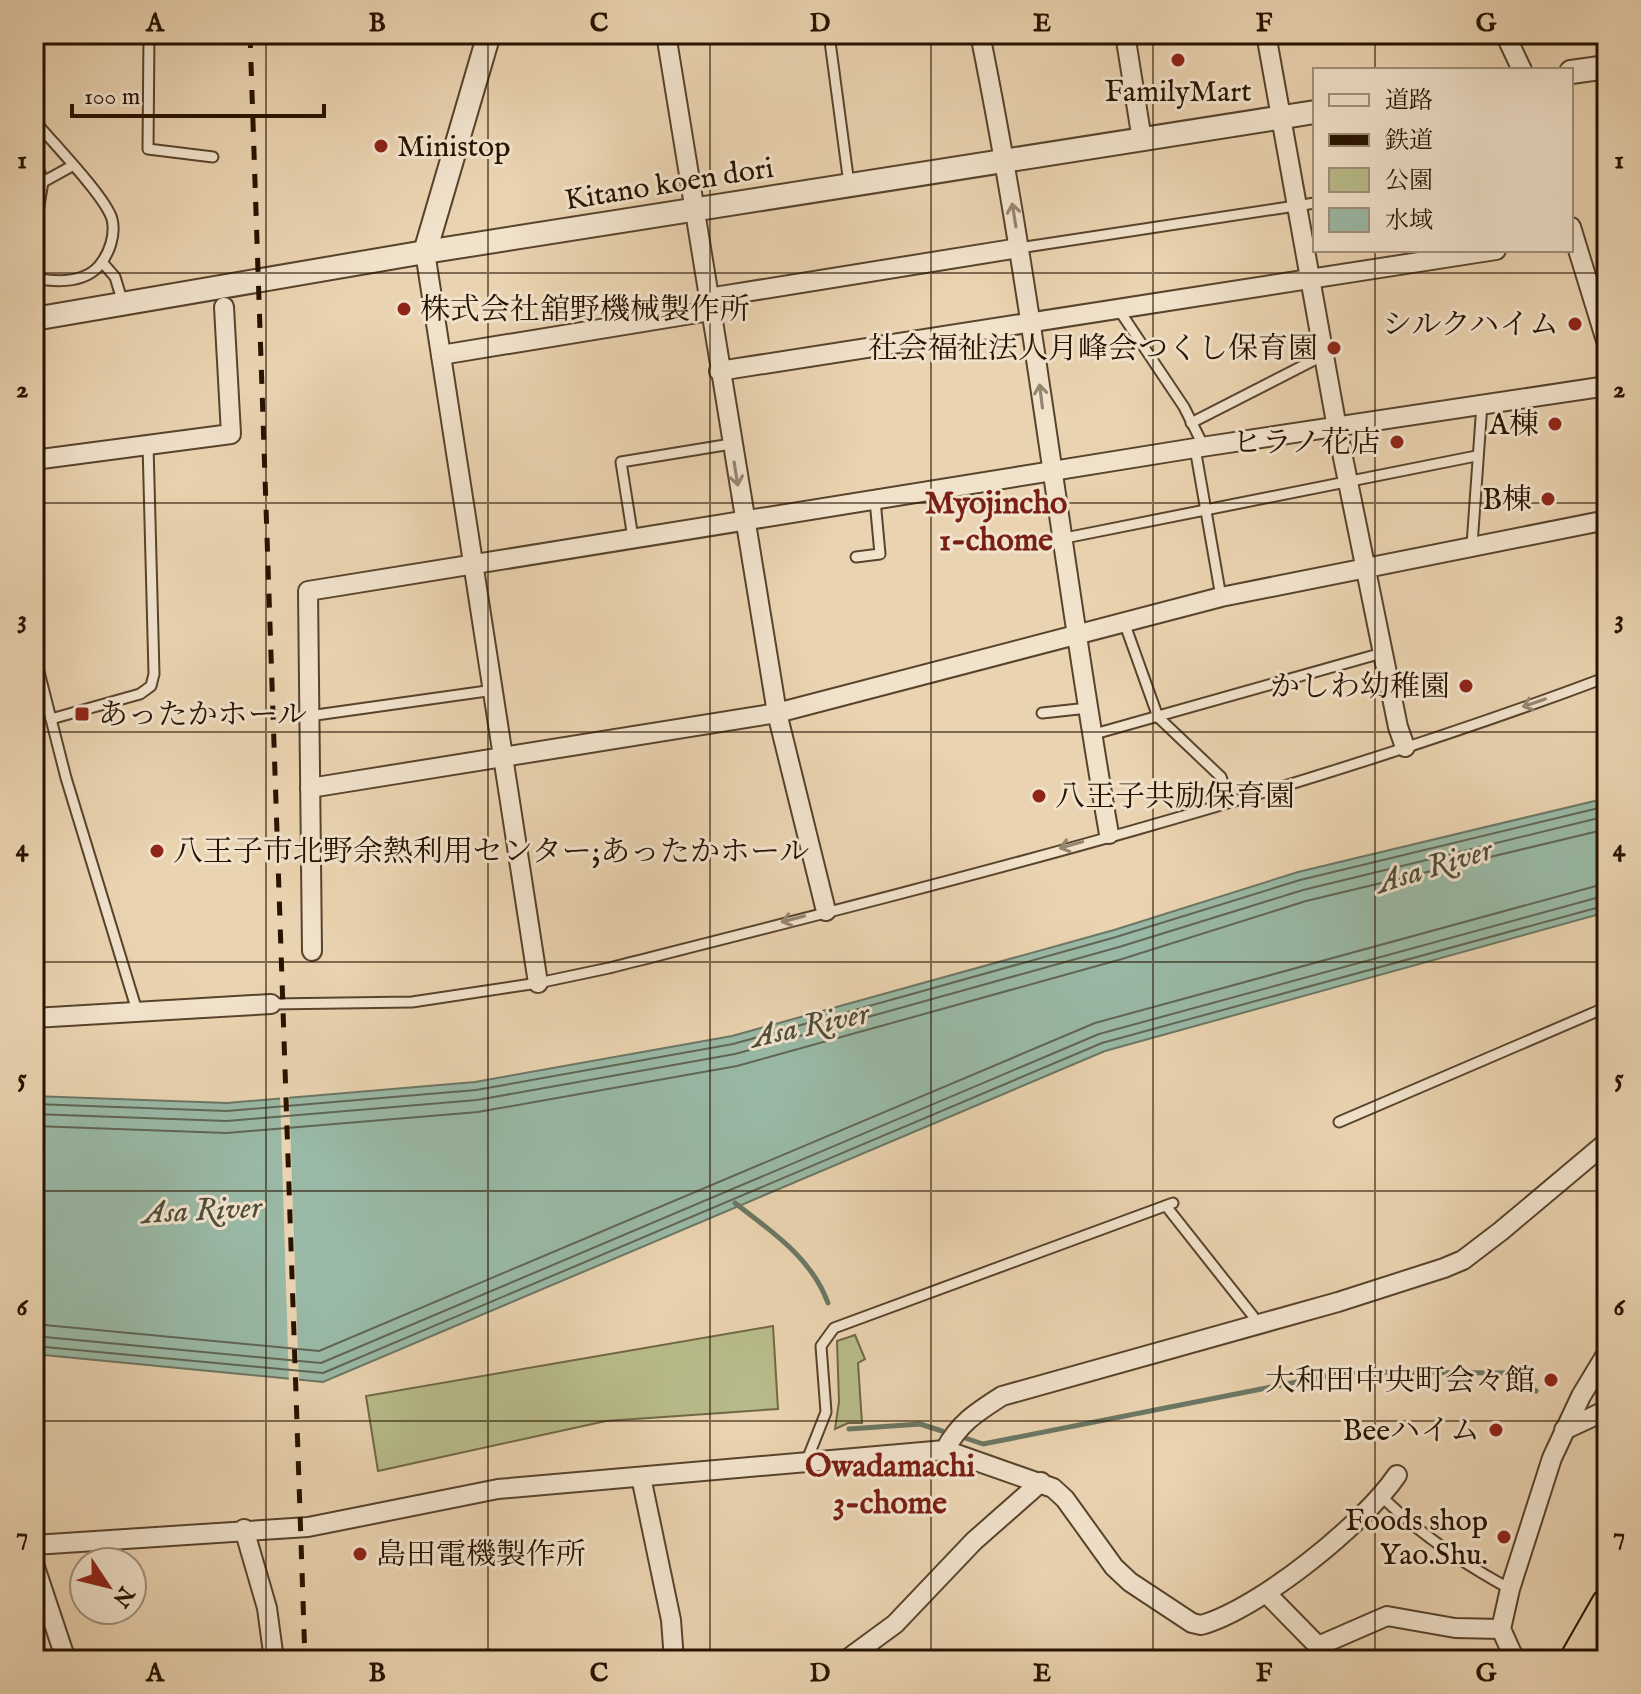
<svg xmlns="http://www.w3.org/2000/svg" width="1641" height="1694" font-family="'IM FELL English','Noto Serif JP',serif">
  <rect width="100%" height="100%" fill="#ead3b0"/>
  <filter id="stains"><feTurbulence type="fractalNoise" baseFrequency=".0025" numOctaves="4"/><feColorMatrix values="0 0 0 0 .2 0 0 0 0 .09 0 0 0 0 .02 0 0 0 .5 -.17"/></filter>
  <radialGradient id="worn" r=".72"><stop offset=".6" stop-color="#630" stop-opacity="0"/><stop offset="1" stop-color="#630" stop-opacity=".3"/></radialGradient>
  <g fill="#b8bc8a" stroke="#706845" stroke-width="2">
    <polygon points="773,1326 778,1409 606,1421 378,1471 366,1396"/>
    <polygon points="855,1335 865,1359 858,1363 862,1423 848,1423 835,1429 839,1402 837,1341"/>
  </g>
  <polygon fill="#99b9a6" stroke="#6b7764" stroke-width="2" points="1607,798 1607,912 1105,1051 323,1382 34,1354 34,1096 227,1103 475,1082 732,1036 1114,930 1298,872"/>
  <polygon fill="#ead3b0" points="280,1094 289,1094 299,1383 289,1383"/>
  <g fill="none" stroke-linecap="round" stroke-linejoin="round">
    <g stroke="#606653" stroke-width="2">
      <polyline points="34,1104 227,1111 476,1090 733,1044 1116,937 1300,880 1607,806"/>
      <polyline points="34,1114 227,1121 477,1100 735,1054 1119,947 1303,890 1607,816"/>
      <polyline points="34,1126 227,1133 478,1112 737,1066 1122,959 1306,901 1607,829"/>
      <polyline points="34,1324 319,1351 1095,1023 1607,883"/>
      <polyline points="34,1336 321,1363 1099,1034 1607,895"/>
      <polyline points="34,1346 323,1373 1102,1043 1607,905"/>
    </g>
    <g stroke="#6b7764" stroke-width="5">
      <path d="M735,1203C772,1232 811,1257 828,1303"/>
      <polyline points="1600,1336 1607,1326"/>
      <polyline points="849,1429 920,1424 942,1431"/>
      <polyline points="965,1438 983,1444 1347,1372 1506,1373 1536,1391"/>
      <polyline points="1317,1660 1319,1658"/>
    </g>
    <defs>
      <g id="service">
        <polyline points="149,34 148,149 213,157"/>
        <polyline points="829,34 849,184"/>
        <path d="M34,120C51,141 105,196 112,219C116,235 109,254 99,266C83,284 55,282 34,278"/>
        <polyline points="34,155 43,182 34,235"/>
        <polyline points="43,182 72,166"/>
        <polyline points="1019,248 1315,203"/>
        <polyline points="102,262 115,277 123,303"/>
        <polyline points="1119,310 1184,407 1204,447"/>
        <polyline points="1191,423 1324,355"/>
        <polyline points="1195,448 1221,597"/>
        <polyline points="633,538 621,462 731,444"/>
        <polyline points="1065,538 1476,456"/>
        <polyline points="1472,545 1482,404"/>
        <polyline points="856,557 880,554 875,500"/>
        <polyline points="1124,622 1158,717 1221,777 1230,801"/>
        <polyline points="34,652 66,778 138,1014"/>
        <polyline points="1042,713 1088,708"/>
        <polyline points="309,716 494,690"/>
        <polyline points="51,719 140,694 151,686 154,674 148,444"/>
        <polyline points="1091,735 1382,653"/>
        <path d="M271,1004L412,1002L538,983L609,968C944,883 1283,799 1607,677"/>
        <polyline points="1339,1122 1607,1007"/>
        <polyline points="1166,1206 1253,1316 1256,1324"/>
        <polyline points="807,1460 826,1412 821,1346 834,1328 1173,1203"/>
        <path d="M1382,1497C1421,1535 1462,1563 1510,1589"/>
      </g>
      <g id="minor">
        <polyline points="666,34 777,713 826,911"/>
        <path d="M980,34C1034,299 1062,568 1109,834"/>
        <polyline points="1125,34 1142,140"/>
        <polyline points="1266,34 1337,428 1398,727 1405,747"/>
        <polyline points="1505,34 1522,70"/>
        <polyline points="1571,227 1607,344"/>
        <polyline points="425,252 538,983"/>
        <polyline points="708,298 1019,248"/>
        <polyline points="441,355 710,311"/>
        <polyline points="719,371 1496,250"/>
        <polyline points="34,460 231,434 224,307"/>
        <polyline points="310,788 777,713 1221,597 1607,520"/>
        <polyline points="312,951 308,591 1195,448 1607,386"/>
        <polyline points="34,1018 271,1004"/>
        <polyline points="1564,1430 1607,1410"/>
        <path d="M945,1450C959,1423 977,1412 1002,1396L1338,1302L1444,1268L1463,1260L1501,1231L1607,1142"/>
        <polyline points="641,1477 671,1620 674,1660"/>
        <polyline points="244,1529 267,1608 274,1660"/>
        <path d="M34,1545L308,1527L498,1489L945,1450L1053,1488L1065,1499L1114,1567L1130,1582L1192,1623L1201,1625C1259,1609 1364,1524 1397,1475"/>
        <polyline points="34,1564 66,1660"/>
        <polyline points="1268,1595 1318,1646 1387,1616 1455,1628 1501,1629"/>
        <polyline points="846,1660 895,1624 974,1541 1041,1482"/>
        <polyline points="1515,1660 1501,1629 1510,1589 1552,1458 1581,1396 1607,1353"/>
      </g>
      <g id="tertiary">
        <polyline points="1571,72 1607,67"/>
        <polyline points="425,252 489,34"/>
        <polyline points="34,319 425,252 1315,112"/>
      </g>
      <polyline id="trunk" points="1575,1660 1607,1604"/>
    </defs>
    <use href="#service" stroke="#58432c" stroke-width="13"/>
    <use href="#minor" stroke="#58432c" stroke-width="22"/>
    <use href="#tertiary" stroke="#58432c" stroke-width="26"/>
    <use href="#trunk" stroke="#271300" stroke-width="34"/>
    <use href="#service" stroke="#f1e2cc" stroke-width="9"/>
    <use href="#minor" stroke="#f1e2cc" stroke-width="18"/>
    <use href="#tertiary" stroke="#f1e2cc" stroke-width="22"/>
    <use href="#trunk" stroke="#ead3b0" stroke-width="30"/>
    <polyline stroke="#271300" stroke-width="5" stroke-dasharray="14 14" stroke-linecap="butt" points="250,34 305,1660"/>
  </g>
  <defs><path id="oneway-shaft" d="M-6 0H5M1.5-3L5.5 0L1.5 3" fill="none" stroke-width="1.6" stroke-linecap="round" stroke-linejoin="round" transform="scale(2)"/></defs>
  <g stroke="#968570">
    <use href="#oneway-shaft" transform="translate(1014 215) rotate(-99)"/>
    <use href="#oneway-shaft" transform="translate(1041 396) rotate(-97)"/>
    <use href="#oneway-shaft" transform="translate(736 474) rotate(81)"/>
    <use href="#oneway-shaft" transform="translate(1534 703) rotate(161)"/>
    <use href="#oneway-shaft" transform="translate(1071 845) rotate(164)"/>
    <use href="#oneway-shaft" transform="translate(793 919) rotate(165)"/>
  </g>
  <path fill="none" stroke="#271300" stroke-width="2" stroke-opacity="0.55" d="M266,34V1660M488,34V1660M710,34V1660M931,34V1660M1153,34V1660M1375,34V70M1375,250V1660M34,273H1607M34,503H1607M34,732H1607M34,962H1607M34,1191H1607M34,1421H1607"/>
  <g fill="#8f2418" stroke="#f1e2cc" stroke-width="3">
    <circle cx="1178" cy="60" r="8"/>
    <circle cx="381" cy="146" r="8"/>
    <circle cx="404" cy="309" r="8"/>
    <circle cx="1575" cy="324" r="8"/>
    <circle cx="1334" cy="348" r="8"/>
    <circle cx="1555" cy="424" r="8"/>
    <circle cx="1397" cy="442" r="8"/>
    <circle cx="1548" cy="499" r="8"/>
    <circle cx="1466" cy="686" r="8"/>
    <rect x="74" y="706" width="16" height="16" rx="4"/>
    <circle cx="1039" cy="796" r="8"/>
    <circle cx="157" cy="851" r="8"/>
    <circle cx="1551" cy="1380" r="8"/>
    <circle cx="1496" cy="1430" r="8"/>
    <circle cx="1504" cy="1537" r="8"/>
    <circle cx="360" cy="1554" r="8"/>
  </g>
  <g text-anchor="middle" stroke-width="6" stroke-linejoin="round" paint-order="stroke">
    <g font-size="30" fill="#271300" stroke="#f1e2cc" text-anchor="end">
      <text x="1178" y="101" text-anchor="middle">FamilyMart</text>
      <text x="397" y="156" text-anchor="start">Ministop</text>
      <text x="420" y="319" text-anchor="start">株式会社舘野機械製作所</text>
      <text x="1559" y="334">シルクハイム</text>
      <text x="1318" y="358">社会福祉法人月峰会つくし保育園</text>
      <text x="1539" y="434">A棟</text>
      <text x="1381" y="452">ヒラノ花店</text>
      <text x="1532" y="509">B棟</text>
      <text x="1450" y="696">かしわ幼稚園</text>
      <text x="98" y="724" text-anchor="start">あったかホール</text>
      <text x="1055" y="806" text-anchor="start">八王子共励保育園</text>
      <text x="173" y="861" text-anchor="start">八王子市北野余熱利用センター;あったかホール</text>
      <text x="1535" y="1390">大和田中央町会々館</text>
      <text x="1480" y="1440">Beeハイム</text>
      <text x="1488" y="1530">Foods shop<tspan x="1488" dy="34">Yao.Shu.</tspan></text>
      <text x="376" y="1564" text-anchor="start">島田電機製作所</text>
    </g>
    <g font-size="30" fill="#271300" stroke="#f1e2cc">
      <text transform="translate(669 183) rotate(-9)" y="10">Kitano koen dori</text>
    </g>
    <g font-size="32" font-weight="bold" fill="#7a1f14" stroke="#f1e2cc">
      <text x="996" y="513">Myojincho<tspan x="996" dy="37">1-chome</tspan></text>
      <text x="890" y="1476">Owadamachi<tspan x="890" dy="37">3-chome</tspan></text>
    </g>
    <g font-size="32" font-style="italic" fill="#4f4d3a" stroke="#f1e2cc">
      <text transform="translate(1434 865) rotate(-17)" y="11">Asa River</text>
      <text transform="translate(810 1024) rotate(-12)" y="11">Asa River</text>
      <text transform="translate(202 1209) rotate(-3)" y="11">Asa River</text>
    </g>
  </g>
  <rect width="1641" height="1694" fill="none" stroke="#ead3b0" stroke-width="88"/>
  <rect x="1313" y="68" width="260" height="184" fill="#f1e2cc" stroke="#a08f7a" stroke-width="2"/>
  <rect x="1329" y="94" width="40" height="12" fill="#f1e2cc" stroke="#a08f7a" stroke-width="2"/>
  <text x="1385" y="108" font-size="24" fill="#271300">道路</text>
  <rect x="1329" y="134" width="40" height="12" fill="#271300" stroke="#a08f7a" stroke-width="2"/>
  <text x="1385" y="148" font-size="24" fill="#271300">鉄道</text>
  <rect x="1329" y="168" width="40" height="24" fill="#b8bc8a" stroke="#a08f7a" stroke-width="2"/>
  <text x="1385" y="188" font-size="24" fill="#271300">公園</text>
  <rect x="1329" y="208" width="40" height="24" fill="#99b9a6" stroke="#a08f7a" stroke-width="2"/>
  <text x="1385" y="228" font-size="24" fill="#271300">水域</text>
  <g transform="translate(108 1586) rotate(125)"><circle r="38" fill="#f1e2cc" stroke="#a08f7a" stroke-width="2"/>
  <path d="M0-6L14 30L0 20L-14 30Z" fill="#8f2418"/>
  <text y="-12" font-size="22" font-weight="bold" text-anchor="middle" fill="#271300">N</text>
  </g>
  <path d="M72 104v12h252v-12" fill="none" stroke="#271300" stroke-width="4"/>
  <text x="84" y="104" font-size="24" fill="#271300" stroke="#f1e2cc" stroke-width="6" paint-order="stroke">100 m</text>
  <rect x="44" y="44" width="1553" height="1606" fill="none" stroke="#271300" stroke-width="3"/>
  <g font-size="26" text-anchor="middle" font-weight="bold" fill="#271300">
    <text x="155" y="31">A</text>
    <text x="377" y="31">B</text>
    <text x="599" y="31">C</text>
    <text x="820" y="31">D</text>
    <text x="1042" y="31">E</text>
    <text x="1264" y="31">F</text>
    <text x="1486" y="31">G</text>
    <text x="22" y="168">1</text>
    <text x="1619" y="168">1</text>
    <text x="22" y="397">2</text>
    <text x="1619" y="397">2</text>
    <text x="22" y="627">3</text>
    <text x="1619" y="627">3</text>
    <text x="22" y="856">4</text>
    <text x="1619" y="856">4</text>
    <text x="22" y="1086">5</text>
    <text x="1619" y="1086">5</text>
    <text x="22" y="1315">6</text>
    <text x="1619" y="1315">6</text>
    <text x="22" y="1544">7</text>
    <text x="1619" y="1544">7</text>
    <text x="155" y="1681">A</text>
    <text x="377" y="1681">B</text>
    <text x="599" y="1681">C</text>
    <text x="820" y="1681">D</text>
    <text x="1042" y="1681">E</text>
    <text x="1264" y="1681">F</text>
    <text x="1486" y="1681">G</text>
  </g>
  <rect width="100%" height="100%" filter="url(#stains)"/>
  <rect width="100%" height="100%" fill="url(#worn)"/>
</svg>
